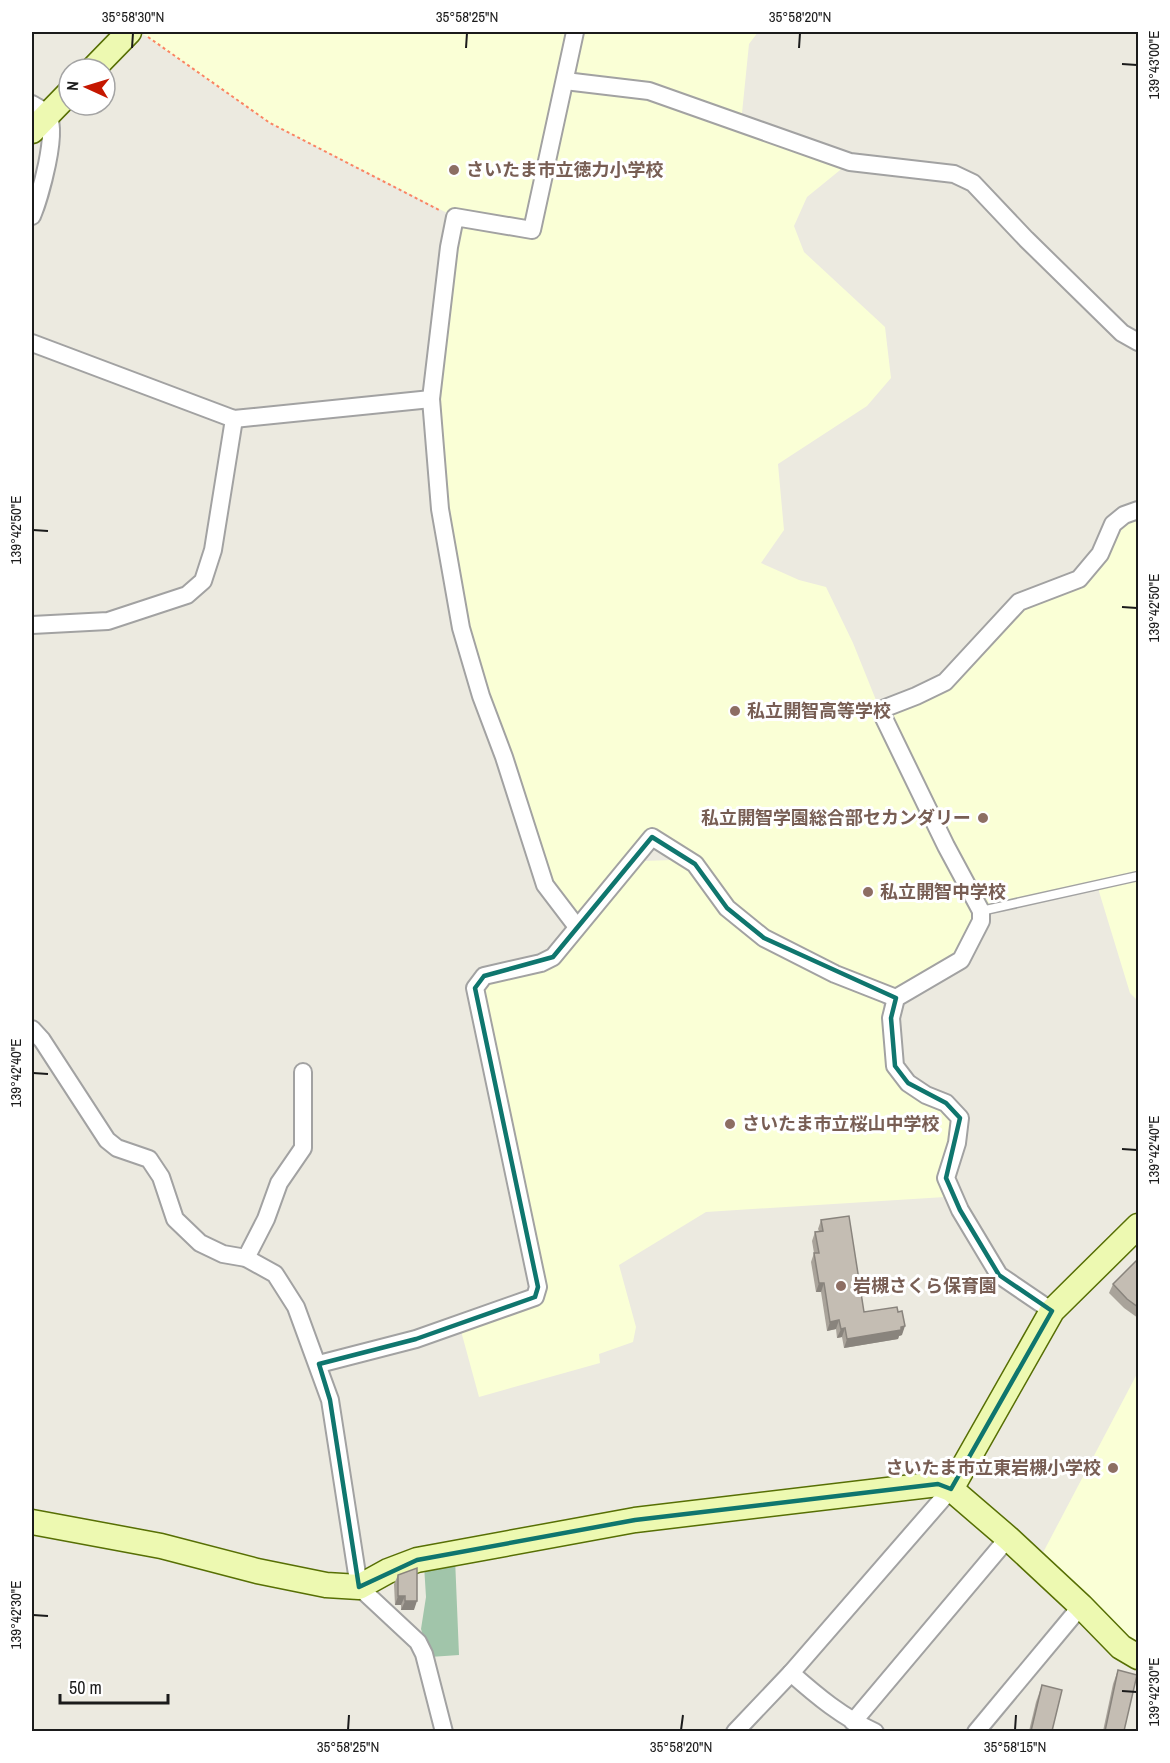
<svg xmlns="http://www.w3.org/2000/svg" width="1170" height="1763" font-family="'Archivo Narrow','Noto Sans JP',sans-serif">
  <rect width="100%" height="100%" fill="#eceae0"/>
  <g fill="#faffd6">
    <polygon points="140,32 758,32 749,44 741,123 850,162 807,197 794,226 804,252 885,327 891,378 867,406 778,464 784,530 761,563 799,580 826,587 853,643 880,710 945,682 1019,602 1085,572 1113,524 1138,510 1138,1001 1130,993 1097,885 981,911 961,960 896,998 764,938 695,864 652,837 577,927 545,885 461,628 431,399 455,217 270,123"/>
    <polygon points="672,860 690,870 765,943 816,974 879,993 887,1018 894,1075 952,1113 953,1135 944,1177 945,1197 706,1212 619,1265 636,1327 633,1342 599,1354 600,1363 479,1397 461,1331 544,1302 545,1285 478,989 483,980 556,965 643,861"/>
    <polygon points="1138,1372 1138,1657 1037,1564"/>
  </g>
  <polygon fill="#a1c5aa" points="455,1558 459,1655 430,1657 421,1629 426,1597 424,1565"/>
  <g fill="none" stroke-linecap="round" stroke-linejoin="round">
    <defs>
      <polyline id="lane" points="981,911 1138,876"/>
      <g id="street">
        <polyline points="575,32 532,230 455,217 449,247 431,399 440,509 461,628 481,696 504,757 545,885 577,927"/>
        <polyline points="565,81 649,91 850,162 954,174 973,183 1026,239 1122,333 1138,342"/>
        <path d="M32,104C36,107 44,110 47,114C60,128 39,200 32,216"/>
        <polyline points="32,343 234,419 431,399"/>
        <polyline points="32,625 108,621 187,595 203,581 213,550 234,419"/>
        <polyline points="32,1029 42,1040 107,1140 117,1148 149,1159 161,1177 175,1219 200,1243 223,1254 246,1258 275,1274 296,1307 330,1400 359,1587 418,1642 424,1654 444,1732"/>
        <polyline points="246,1258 266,1219 279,1183 303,1148 303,1072"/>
        <polyline points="1052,1311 999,1275 960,1210 946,1178 957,1143 960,1118 946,1103 926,1095 908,1083 895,1066 891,1018 896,998 961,960 981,921 981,911 946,846 880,710 916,696 945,682 1019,602 1079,579 1100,554 1113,524 1124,515 1138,510"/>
        <polyline points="319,1364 416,1339 535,1297 538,1287 475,988 484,976 541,963 553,957 652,837 695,864 727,908 764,938 835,974 896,998"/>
        <path d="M791,1673C817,1696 842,1717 875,1732"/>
        <polyline points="853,1722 1008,1538"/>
        <polyline points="735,1732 791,1673 951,1489"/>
        <polyline points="976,1732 1081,1606"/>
      </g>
      <g id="secondary">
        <polyline points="93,69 129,32"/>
        <polyline points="32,131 69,93"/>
        <polyline points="951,1489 1052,1311 1138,1226"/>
        <polyline points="32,1522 161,1546 257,1571 326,1585 359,1587 388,1571 417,1560 635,1520 938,1484 951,1489 1008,1538 1081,1606 1121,1647 1138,1657"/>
      </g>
    </defs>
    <use href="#lane" stroke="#a2a2a2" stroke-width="11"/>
    <use href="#street" stroke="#a2a2a2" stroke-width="20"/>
    <use href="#secondary" stroke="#576f04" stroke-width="27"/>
    <polyline stroke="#fa8463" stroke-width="2" stroke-dasharray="3 3" stroke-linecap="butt" points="148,37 270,123 441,211"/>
    <use href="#lane" stroke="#fff" stroke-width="8"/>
    <use href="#street" stroke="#fff" stroke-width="16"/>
    <use href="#secondary" stroke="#edf9b1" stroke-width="24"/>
  </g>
  <g fill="#a9a39a">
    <polygon points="821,1220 864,1312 902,1335 899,1336 898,1339 844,1348 842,1337 837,1338 836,1329 827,1331 821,1292 816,1292 811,1262 814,1253 812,1241 815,1232 819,1231 818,1229"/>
    <polygon points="1138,1259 1138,1318 1124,1308 1109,1293 1113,1284"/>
    <polygon points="398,1575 414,1610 401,1610 401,1605 395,1605 394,1584"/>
    <polygon points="1118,1670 1124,1731 1103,1731 1113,1684"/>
    <polygon points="1042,1685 1052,1731 1029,1731 1036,1702"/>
  </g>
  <g fill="#89847d">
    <polygon points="819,1283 824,1283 821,1292 816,1292"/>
    <polygon points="839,1320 836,1329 827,1331 830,1322"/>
    <polygon points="905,1326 902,1335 899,1336 898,1339 844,1348 847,1339"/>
    <polygon points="845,1328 842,1337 837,1338 841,1329"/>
    <polygon points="398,1596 405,1596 401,1605 395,1605"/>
    <polygon points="405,1601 417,1601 414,1610 401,1610"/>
  </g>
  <g fill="#c4bdb3" stroke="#89847d" stroke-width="1.5">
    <polygon points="849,1216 864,1312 897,1307 898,1312 902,1311 905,1326 901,1327 901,1330 847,1339 845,1328 841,1329 839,1320 830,1322 824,1283 819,1283 814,1253 819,1253 815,1232 823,1231 821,1220"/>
    <polygon points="1138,1259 1138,1307 1127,1299 1113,1284"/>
    <polygon points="417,1568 417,1601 405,1601 405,1596 398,1596 398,1575"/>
    <polygon points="1118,1670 1137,1675 1124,1731 1105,1731"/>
    <polygon points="1042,1685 1062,1690 1052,1731 1031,1731"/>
  </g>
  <path fill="none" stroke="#0f766e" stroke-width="4.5" stroke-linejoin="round" d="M652,837L695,864L727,908L764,938L896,998L891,1018L895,1066L908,1083L946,1103L960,1118L946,1178L960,1210L999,1275L1052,1311L951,1489L938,1484L635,1520L417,1560L359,1587L330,1400L319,1364L416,1339L535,1297L538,1287L475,988L484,976L553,957Z"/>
  <path fill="none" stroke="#1b1b1b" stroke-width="2" d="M132,48L133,33M466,48L467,33M799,48L800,33M1122,64L1137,65M33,530L48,531M1122,607L1137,608M33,1073L48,1074M1122,1149L1137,1150M33,1615L48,1616M1122,1691L1137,1692M348,1730L349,1715M681,1730L683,1715M1015,1730L1016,1715"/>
  <g fill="#8d6e63" stroke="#fff" stroke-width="2">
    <circle cx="454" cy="170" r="6"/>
    <circle cx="735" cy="711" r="6"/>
    <circle cx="983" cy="818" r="6"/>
    <circle cx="868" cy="892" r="6"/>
    <circle cx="730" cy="1124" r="6"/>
    <circle cx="841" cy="1286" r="6"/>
    <circle cx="1113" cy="1468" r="6"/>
  </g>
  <g text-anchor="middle" stroke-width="6" stroke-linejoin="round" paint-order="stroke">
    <g font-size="18" font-weight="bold" fill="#785e54" stroke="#fff" text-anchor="start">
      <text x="466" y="176">さいたま市立徳力小学校</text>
      <text x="747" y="717">私立開智高等学校</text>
      <text x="971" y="824" text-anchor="end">私立開智学園総合部セカンダリー</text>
      <text x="880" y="898">私立開智中学校</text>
      <text x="742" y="1130">さいたま市立桜山中学校</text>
      <text x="853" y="1292">岩槻さくら保育園</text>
      <text x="1101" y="1474" text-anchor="end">さいたま市立東岩槻小学校</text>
    </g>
  </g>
  <rect width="1170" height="1763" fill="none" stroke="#ffffff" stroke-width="66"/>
  <g transform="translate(87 87) rotate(274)"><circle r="28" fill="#ffffff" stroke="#a4a4a4" stroke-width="1.5"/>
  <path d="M0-4.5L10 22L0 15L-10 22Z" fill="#c51700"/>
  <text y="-9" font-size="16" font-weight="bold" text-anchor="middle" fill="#1b1b1b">N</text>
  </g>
  <path d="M60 1694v9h108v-9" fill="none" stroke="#1b1b1b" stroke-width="3"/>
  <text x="69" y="1694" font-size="18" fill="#1b1b1b" stroke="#ffffff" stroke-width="4.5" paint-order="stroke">50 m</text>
  <rect x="33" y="33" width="1104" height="1697" fill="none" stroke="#1b1b1b" stroke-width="2"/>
  <g font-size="15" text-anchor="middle" fill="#1b1b1b">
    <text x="133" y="22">35°58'30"N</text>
    <text x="467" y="22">35°58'25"N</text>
    <text x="800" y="22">35°58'20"N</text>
    <text transform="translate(1154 65) rotate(-90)" y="5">139°43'00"E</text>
    <text transform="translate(16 530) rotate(-90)" y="5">139°42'50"E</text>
    <text transform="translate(1154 608) rotate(-90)" y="5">139°42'50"E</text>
    <text transform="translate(16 1073) rotate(-90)" y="5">139°42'40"E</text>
    <text transform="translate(1154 1150) rotate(-90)" y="5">139°42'40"E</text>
    <text transform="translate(16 1615) rotate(-90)" y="5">139°42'30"E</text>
    <text transform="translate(1154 1692) rotate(-90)" y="5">139°42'30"E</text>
    <text x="348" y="1752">35°58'25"N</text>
    <text x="681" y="1752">35°58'20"N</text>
    <text x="1015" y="1752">35°58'15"N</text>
  </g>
</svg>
